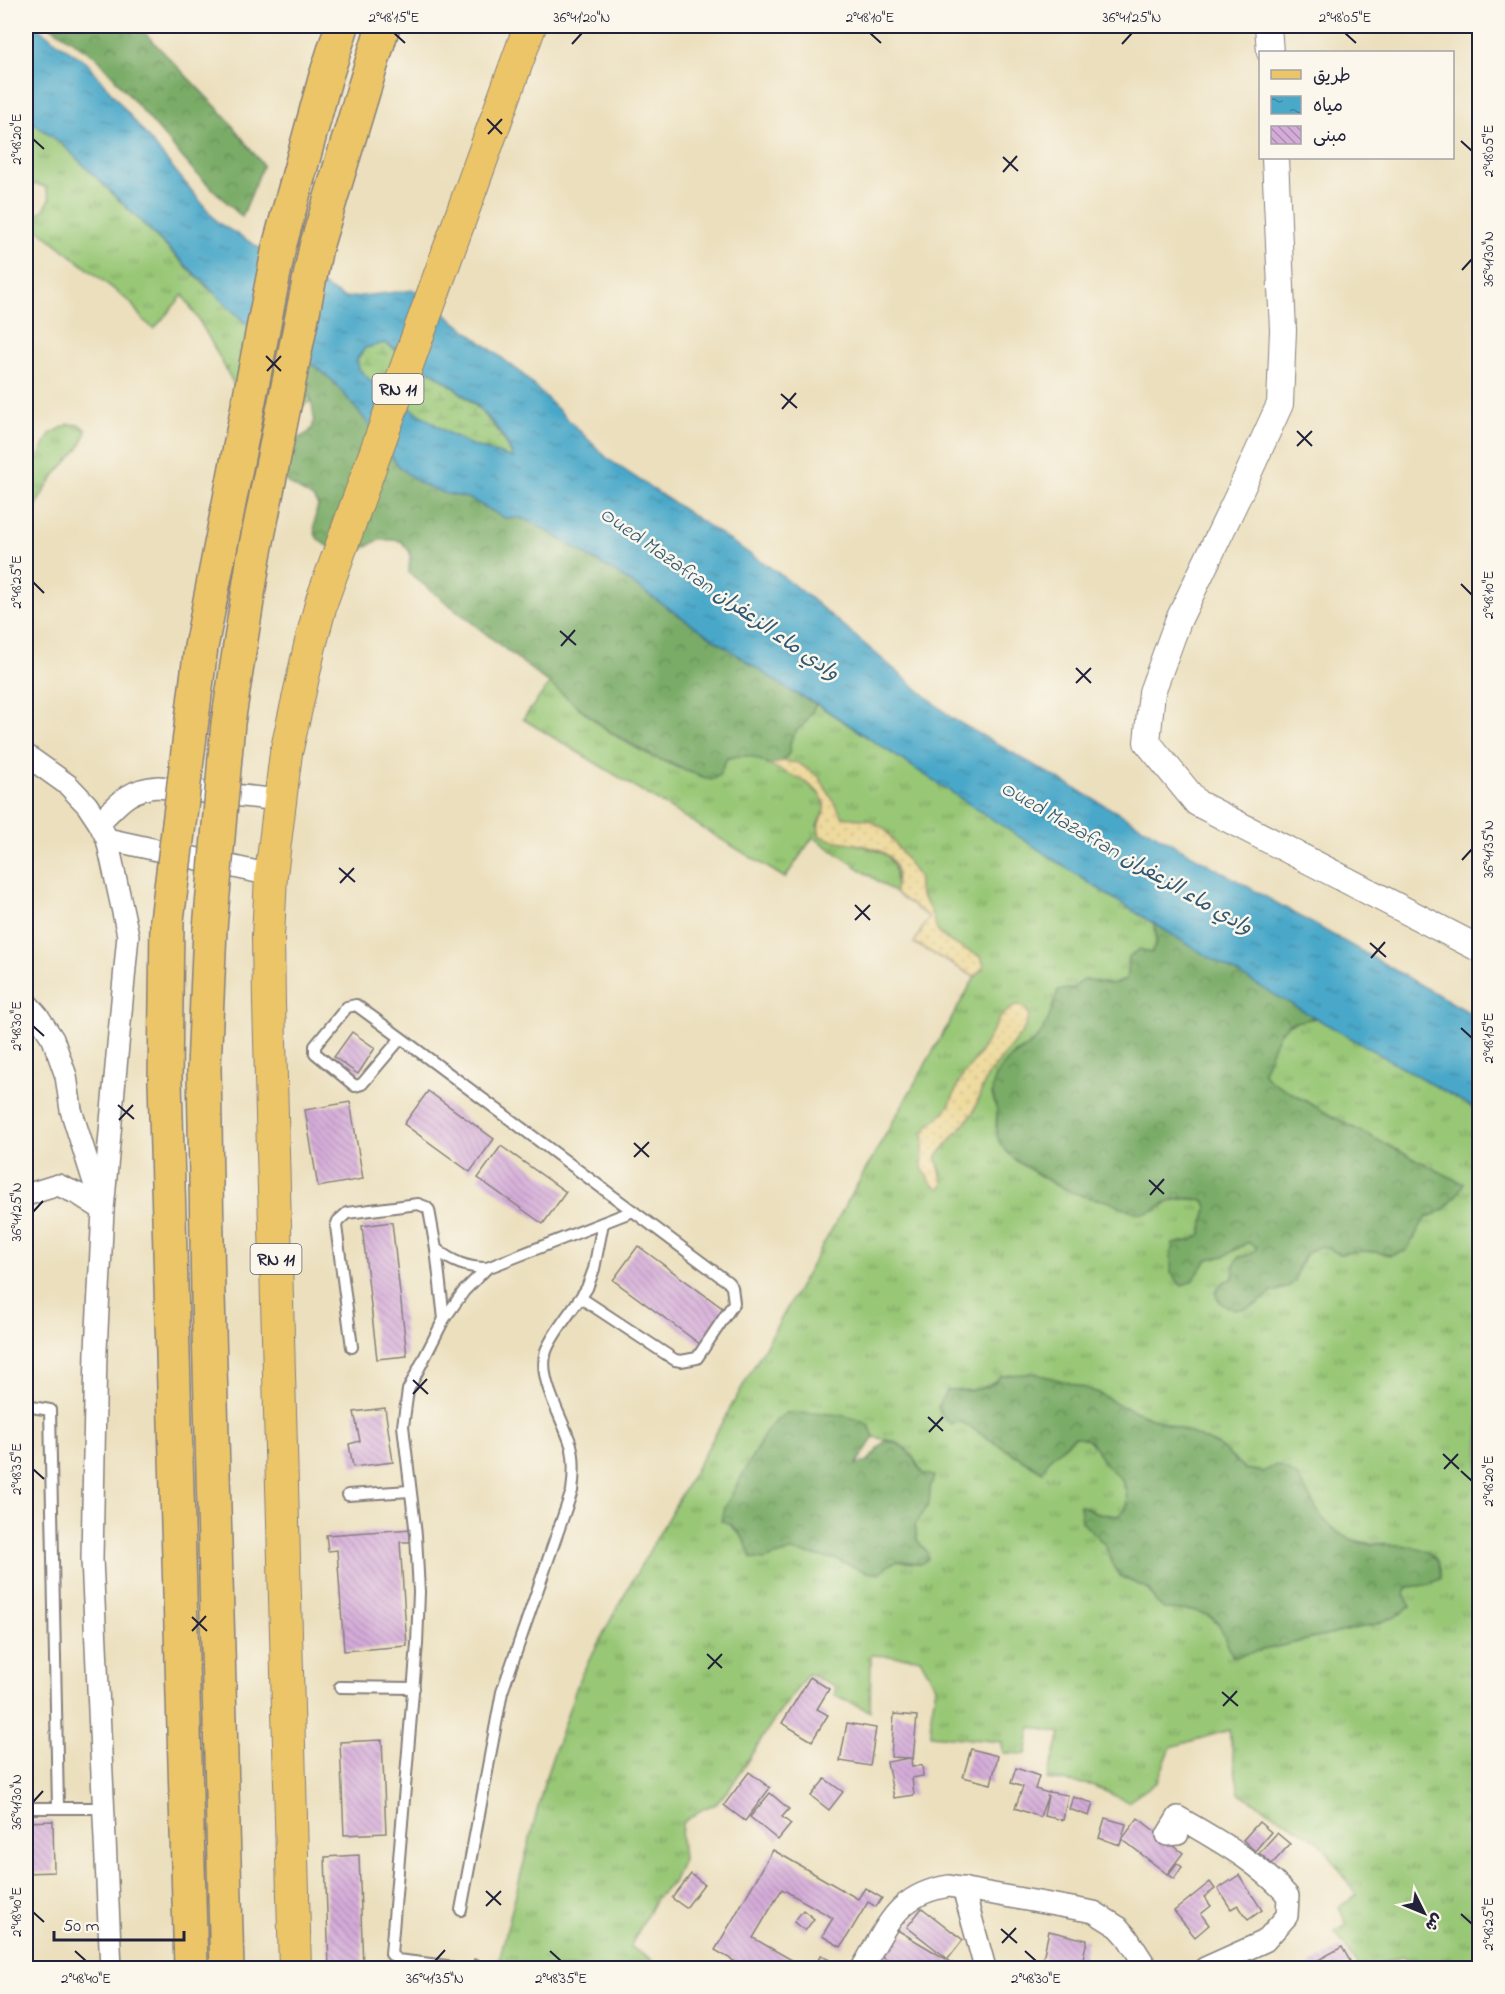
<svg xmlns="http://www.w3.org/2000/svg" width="1505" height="1994" font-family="'Indie Flower','Playpen Sans Arabic',sans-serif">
  <defs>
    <pattern id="grass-tufts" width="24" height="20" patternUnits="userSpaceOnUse" patternTransform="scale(1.5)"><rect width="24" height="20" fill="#98c776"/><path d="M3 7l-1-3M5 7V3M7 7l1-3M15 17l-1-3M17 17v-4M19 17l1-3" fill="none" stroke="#7ca162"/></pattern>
    <pattern id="forest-crowns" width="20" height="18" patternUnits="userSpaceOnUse" patternTransform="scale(1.5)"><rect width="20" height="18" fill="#7aac67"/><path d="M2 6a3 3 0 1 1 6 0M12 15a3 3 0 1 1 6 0" fill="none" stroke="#648c56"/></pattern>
    <pattern id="wetland-marsh" width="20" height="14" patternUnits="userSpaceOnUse" patternTransform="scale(1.5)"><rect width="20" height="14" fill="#98c776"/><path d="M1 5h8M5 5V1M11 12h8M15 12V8" fill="none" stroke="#7ca162"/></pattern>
    <pattern id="sand-dots" width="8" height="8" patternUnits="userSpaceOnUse" patternTransform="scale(1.5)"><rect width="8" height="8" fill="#eeda9e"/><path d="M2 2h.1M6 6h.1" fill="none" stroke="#ccbb89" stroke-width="1.8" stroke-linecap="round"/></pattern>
    <pattern id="water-ripples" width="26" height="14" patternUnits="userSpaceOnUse" patternTransform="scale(1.5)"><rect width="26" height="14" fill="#4aa8c9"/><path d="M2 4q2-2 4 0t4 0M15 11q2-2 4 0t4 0" fill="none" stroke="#3d88a4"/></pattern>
    <pattern id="building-back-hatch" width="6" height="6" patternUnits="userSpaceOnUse" patternTransform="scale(1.5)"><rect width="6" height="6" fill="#d5acd9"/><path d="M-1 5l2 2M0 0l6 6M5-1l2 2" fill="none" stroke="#ac8cb1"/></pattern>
  </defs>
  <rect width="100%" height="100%" fill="#fbf7ec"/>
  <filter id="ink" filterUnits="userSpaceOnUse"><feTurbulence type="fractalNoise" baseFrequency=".0167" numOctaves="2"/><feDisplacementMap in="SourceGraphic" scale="12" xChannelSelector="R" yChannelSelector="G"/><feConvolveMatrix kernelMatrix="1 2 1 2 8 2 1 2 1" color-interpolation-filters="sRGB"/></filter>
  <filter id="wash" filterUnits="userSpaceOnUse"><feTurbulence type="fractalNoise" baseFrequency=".008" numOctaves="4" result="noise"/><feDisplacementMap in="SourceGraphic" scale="24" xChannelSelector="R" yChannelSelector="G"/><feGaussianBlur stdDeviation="1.35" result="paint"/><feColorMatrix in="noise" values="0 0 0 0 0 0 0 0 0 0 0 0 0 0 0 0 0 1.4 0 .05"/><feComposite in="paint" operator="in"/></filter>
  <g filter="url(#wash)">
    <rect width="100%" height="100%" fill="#ebdfbd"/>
    <g fill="url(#grass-tufts)" stroke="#5d7458" stroke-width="1.5" fill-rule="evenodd">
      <path d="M26,118L63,145L210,290L299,361L311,401C299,407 285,423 270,421C246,418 221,358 209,338C201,323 192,309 183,295L154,329L142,319L131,303L29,222L45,208L50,198L45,187L37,184L28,186L26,185Z"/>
      <path d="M69,424L80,425L86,430C83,451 66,460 54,476C47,486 39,498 35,509C32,518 31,523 26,531V477L33,467L50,434Z"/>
      <path d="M550,683C569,699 588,716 607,730C638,753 676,768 711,780L719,775L727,758L740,755L754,757L804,780L823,798L825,808L817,826C828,832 839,840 851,843C885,853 899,852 895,893L813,837L785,878L523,719Z"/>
      <path d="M816,704L1154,923C1156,935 1158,943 1151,953L1129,957L1126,980C1121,981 1115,984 1111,984C1094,985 1088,971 1073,989L1058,990L1049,1018L1039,1036L1029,1046L1015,1053L996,1076L992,1095L997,1110L996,1128L1016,1161L1038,1173L1053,1184L1084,1196L1156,1211C1171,1198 1186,1197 1205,1201L1207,1208L1201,1234L1193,1240L1173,1244L1192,1281L1208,1259L1225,1256L1248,1242L1258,1247L1252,1254L1234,1265V1278L1224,1282L1239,1309L1255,1305L1273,1292L1286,1288L1295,1280L1299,1266L1309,1250L1321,1246L1340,1254L1360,1251L1376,1252L1390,1255L1406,1251L1426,1216L1335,1118L1269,1080L1263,1073C1268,1057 1275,1029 1292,1023C1299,1020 1309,1020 1316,1018L1479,1111V1968H1411L1404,1956L1371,1968H1360L1335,1932L1347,1925L1339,1907L1357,1895L1321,1843L1239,1793L1229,1730L1171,1747L1157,1782L1128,1802L1092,1785L1047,1779L1061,1733L1031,1727L1026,1754L1003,1753L1002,1742L931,1735V1715L936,1687L920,1658L871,1655L870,1711L835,1696V1686L808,1674L771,1724L732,1785L716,1804L704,1808L682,1823L681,1839L683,1859L673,1883L657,1897L630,1947L651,1959L650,1968H497L546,1776L580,1677L618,1606L975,977L984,966L981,957C968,950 946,943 937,930C933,924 932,915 929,908C922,894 917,896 919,878L885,829L843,817L839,813C825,786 816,765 783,761L789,753L791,740L796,731L806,722ZM1018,1005L1026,1009L1023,1031L986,1078L973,1113L936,1157L942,1175L922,1169L924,1133L931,1123L942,1115L950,1104L960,1080L1010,1009ZM1001,1376L1099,1393L1121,1406L1193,1434L1219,1446L1245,1469L1297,1476C1304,1489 1313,1511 1323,1522C1339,1538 1363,1545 1385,1543L1426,1585L1408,1587L1404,1596L1411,1606L1402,1613L1376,1624L1233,1657C1225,1637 1219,1614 1194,1611C1181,1610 1171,1611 1159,1603C1152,1600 1151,1591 1144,1587C1137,1583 1125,1581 1119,1575C1111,1568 1112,1556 1106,1546C1093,1527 1083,1534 1080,1506L1097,1513L1117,1516L1126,1509L1127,1493L1120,1477L1103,1462L1095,1446L1085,1437H1075L1048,1460L1042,1472L960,1421L948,1390C972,1391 982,1392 1001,1376ZM786,1413L869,1425L874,1437C880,1439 887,1439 893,1441C909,1446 915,1461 923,1474L934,1476L930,1488L929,1504L915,1525L917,1540L926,1551L921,1564L895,1561L886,1566L866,1572L838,1560L746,1541L727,1522L726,1505L766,1432L775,1421Z"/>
    </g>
    <g fill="url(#forest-crowns)" stroke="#4e6751" stroke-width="1.5">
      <polygon points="50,26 138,26 225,116 263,165 242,217 194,171 97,58"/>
      <path d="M299,361L315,366L334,382L364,418L400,468L443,493L468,498L505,518H522L542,528L615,572L792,692L816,704L806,722L796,731L791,740L789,753L783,761L769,765C752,755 746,754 727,758L719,776L711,780L654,757L609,731L409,573L410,552L401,541C371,537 377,542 353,555C320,543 307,544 318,505L313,498L288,483L279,472L285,445C292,440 304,437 310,431C322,419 302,375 299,361Z"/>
      <path d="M1154,923L1316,1018L1290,1023L1279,1033L1263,1072L1269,1080L1335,1118L1464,1184C1453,1201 1445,1213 1426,1217L1406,1251L1390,1255L1376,1252L1360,1251L1340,1254L1321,1246C1310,1250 1303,1255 1298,1267C1297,1271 1297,1277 1295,1280C1290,1289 1279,1289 1271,1293C1266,1296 1262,1301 1256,1304C1239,1313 1220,1311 1215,1291L1224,1282L1233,1278L1234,1265L1239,1257L1252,1254L1257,1247L1248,1242L1225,1256L1208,1259L1192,1281L1182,1286L1171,1273C1172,1260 1169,1257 1173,1244L1193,1240L1201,1234L1207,1208L1205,1201C1192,1198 1176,1196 1165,1203C1157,1208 1151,1214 1140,1213C1130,1212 1120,1205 1110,1202C1101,1199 1092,1199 1083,1196C1062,1189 1005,1160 998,1139C995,1130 998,1121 997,1112C996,1102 990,1094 993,1085C996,1074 1007,1059 1017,1053C1025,1047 1033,1045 1039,1036C1049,1023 1053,1006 1058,990L1073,989C1088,971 1094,985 1111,984C1115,984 1121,981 1126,980L1129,957L1140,949L1151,953C1159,943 1156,935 1154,923Z"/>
      <path d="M1033,1373L1067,1382L1099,1393L1121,1406L1193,1434L1219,1446L1245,1469L1263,1472L1276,1465C1282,1468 1291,1471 1296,1476C1300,1479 1303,1487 1306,1491C1318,1513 1325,1526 1348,1538C1354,1541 1363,1544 1369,1544C1394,1545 1445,1540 1440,1579L1426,1585L1408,1587L1404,1596L1411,1606L1402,1613L1376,1624L1233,1657L1218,1623L1210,1616L1195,1611L1164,1609L1156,1602L1149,1589L1120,1576L1113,1566L1111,1558L1105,1545L1082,1522L1080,1505L1097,1513L1117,1516L1126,1509C1127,1499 1128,1485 1119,1477C1115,1472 1109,1469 1105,1464C1094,1450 1096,1437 1074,1437L1048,1460L1043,1472L960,1421L951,1425L940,1413L938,1406L947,1390L969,1391L988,1387L1001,1376Z"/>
      <path d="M786,1413C817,1414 841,1410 869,1425L874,1437L856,1465L868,1461L885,1441C905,1442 914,1458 923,1474L934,1476L930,1488L929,1504L915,1525L917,1540L926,1551L928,1559L921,1564C902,1560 893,1558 879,1574L866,1572L838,1560L791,1551L764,1560L751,1558C747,1544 738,1523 721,1521L726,1505L766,1432L775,1421Z"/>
    </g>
    <path fill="url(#wetland-marsh)" stroke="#5d7458" stroke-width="1.5" d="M384,343C433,372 490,404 513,458L471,445L448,433L372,382L359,369L357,359L365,348Z"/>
    <g fill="url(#sand-dots)" stroke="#887e6c" stroke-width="1.5">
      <path d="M783,761L798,763L819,777L843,817L869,820L885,829L919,878C917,895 922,895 929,908C933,915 934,923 937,930C945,943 969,950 981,957L984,966L975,977L914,943L929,917L895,893C895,887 897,880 897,874C894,839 841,847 820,836C816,822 821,822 824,810C829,787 784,772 769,765Z"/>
      <polygon points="1018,1005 1026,1009 1029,1017 1023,1031 986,1078 973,1113 936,1157 943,1183 940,1189 932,1184 922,1168 924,1133 931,1123 942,1115 950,1104 960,1080 979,1054 999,1019 1010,1009"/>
    </g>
    <path fill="url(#water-ripples)" stroke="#366582" stroke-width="1.5" fill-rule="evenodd" d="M26,26H34L87,63L218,223L344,298L414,290L520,372L608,459L777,572L809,597L953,719L1479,1018V1111L1205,955L1106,894L817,704L792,692L615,572L542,528L522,518H505L468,498L443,493L421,484L400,468L364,418L334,382L315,366L299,361L245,323L63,145L26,118ZM385,343C428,369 497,407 513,458L471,445L448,433L372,382L359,369L357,359L365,348Z"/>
    <g id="blocks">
      <g fill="url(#building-back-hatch)">
        <polygon points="352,1032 375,1048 358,1074 334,1057"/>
        <polygon points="428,1091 494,1139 470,1172 404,1124"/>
        <polygon points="350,1102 363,1179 318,1187 305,1110"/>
        <polygon points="501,1146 566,1192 543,1224 478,1178"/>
        <polygon points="392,1222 407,1356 377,1359 362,1226"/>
        <polygon points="638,1246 725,1310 700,1344 613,1280"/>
        <polygon points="385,1408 393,1462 353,1467 349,1444 360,1441 354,1412"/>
        <polygon points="412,1529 413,1542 400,1542 407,1646 344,1651 337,1550 328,1551 326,1535"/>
        <polygon points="810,1677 829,1689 817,1709 828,1715 812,1741 782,1723"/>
        <polygon points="894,1714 917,1716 913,1759 911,1758 912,1767 922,1765 923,1776 912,1778 914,1795 894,1798 887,1762 910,1758 891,1757"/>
        <polygon points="847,1723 876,1728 870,1766 840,1761"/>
        <polygon points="382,1740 386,1833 344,1835 340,1742"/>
        <polygon points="971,1749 998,1756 991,1784 963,1777"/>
        <polygon points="1016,1768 1039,1776 1035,1789 1048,1793 1049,1792 1068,1795 1063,1820 1044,1816 1048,1795 1040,1817 1015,1808 1023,1787 1011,1783"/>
        <polygon points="749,1772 770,1788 745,1821 724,1805"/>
        <polygon points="825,1779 843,1792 829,1810 811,1796"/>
        <polygon points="770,1793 789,1809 782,1817 791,1824 778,1840 750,1817"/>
        <polygon points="1073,1797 1093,1803 1089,1816 1069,1809"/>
        <polygon points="1105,1818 1126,1824 1120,1845 1099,1838"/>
        <polygon points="1138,1818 1183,1853 1167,1874 1122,1839"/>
        <polygon points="53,1821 54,1872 26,1873 26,1822"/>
        <polygon points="1259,1822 1271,1832 1255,1851 1243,1840"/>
        <polygon points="1277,1833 1290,1844 1272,1864 1259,1853"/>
        <polygon points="773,1850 858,1899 865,1888 882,1898 876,1907 868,1902 841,1947 822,1936 833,1918 782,1889 753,1938 806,1968 746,1968 715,1950"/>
        <polygon points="359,1855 363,1968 329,1968 325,1857"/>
        <polygon points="1177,1863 1182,1867 1174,1879 1168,1875"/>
        <polygon points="691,1874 704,1884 686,1908 672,1898"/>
        <polygon points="1239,1875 1262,1910 1248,1920 1238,1905 1231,1909 1218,1889"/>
        <polygon points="1210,1882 1215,1889 1204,1897 1211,1906 1201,1914 1209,1925 1195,1937 1174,1911"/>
        <polygon points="922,1908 963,1940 948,1959 907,1927"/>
        <polygon points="803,1910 814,1919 805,1931 794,1922"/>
        <polygon points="894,1928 961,1968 902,1968 878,1954"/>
        <polygon points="1049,1931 1087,1940 1081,1968 1071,1968 1072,1965 1043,1958"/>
        <polygon points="1342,1947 1351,1963 1340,1968 1311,1968 1309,1965"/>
        <polygon points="821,1955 836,1964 834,1968 813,1968"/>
        <polygon points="474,1959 488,1963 486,1968 472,1968"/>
        <polygon points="1253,1960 1257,1968 1248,1968 1245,1964"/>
        <polygon points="1033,1963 1066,1966 1066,1968 1032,1968"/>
      </g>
    </g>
  </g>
  <g filter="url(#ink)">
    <use href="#blocks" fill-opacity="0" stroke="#86807c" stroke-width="1.5"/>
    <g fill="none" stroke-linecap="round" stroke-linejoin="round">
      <defs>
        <g id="service">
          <polyline points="401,1038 362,1084 355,1086 315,1053 315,1046 347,1007 356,1005 401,1038 728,1282 732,1287 734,1303 697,1358 681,1361 675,1360 581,1298"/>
          <path d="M436,1249C452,1262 467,1268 487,1268"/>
          <polyline points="352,1347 336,1226 338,1221 347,1213 418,1204 426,1207 429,1210 436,1249 444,1319"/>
          <polyline points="26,1406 50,1410 58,1807"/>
          <polyline points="348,1495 410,1491"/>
          <polyline points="340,1687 414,1688"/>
          <polyline points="26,1808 104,1808"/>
          <path d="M461,1910L502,1692L572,1491C574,1476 575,1460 571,1445C563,1418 537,1379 546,1351C553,1332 575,1307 587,1288L594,1269L603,1223"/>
          <polyline points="451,1968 447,1966 397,1960 391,1954 417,1644 419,1592 416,1535 403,1426 408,1390 444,1319 464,1291 487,1268 633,1211"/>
        </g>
        <g id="minor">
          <polyline points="26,755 68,785 87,805 99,823 107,839 128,935 103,1210"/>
          <path d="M99,823C119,803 128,789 158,787L280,800"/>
          <polyline points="107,839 271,875"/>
          <polyline points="26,1002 38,1016 53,1039 66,1076 71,1110 100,1201"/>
          <polyline points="26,1195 58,1185 78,1194 103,1210 96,1350 92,1559 111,1968"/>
          <path d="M1178,1834L1167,1835L1178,1817C1217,1840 1257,1861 1288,1896L1287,1916L1265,1941L1205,1968"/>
          <polyline points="963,1888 985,1968"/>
          <path d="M862,1968C887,1927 896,1894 949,1886L1094,1912L1118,1927L1127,1937L1147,1968"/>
        </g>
        <g id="tertiary">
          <polyline points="1268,26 1270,52"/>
          <polyline points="1275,158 1283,330 1280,404 1237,498 1178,621 1152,692 1147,742 1197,803 1480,949"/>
        </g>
        <polyline id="primary" points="295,1968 269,1003 268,937 271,875 286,753 310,646 322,600 530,26"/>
        <g id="motorway">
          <polyline points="167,920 165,1081 191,1968"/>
          <polyline points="210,929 204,1068 208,1295 227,1968"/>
        </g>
      </defs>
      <use href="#service" stroke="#86807c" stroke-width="14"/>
      <use href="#minor" stroke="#86807c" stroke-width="24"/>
      <use href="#tertiary" stroke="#86807c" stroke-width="28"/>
      <use href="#primary" stroke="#86807c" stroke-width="34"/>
      <use href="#motorway" stroke="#86807c" stroke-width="36"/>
      <use href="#service" stroke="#fff" stroke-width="10"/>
      <use href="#minor" stroke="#fff" stroke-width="21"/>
      <use href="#tertiary" stroke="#fff" stroke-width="26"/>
      <use href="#primary" stroke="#edc569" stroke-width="32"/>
      <use href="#motorway" stroke="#edc569" stroke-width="33"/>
      <defs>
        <g id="motorway-bridge">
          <polyline points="167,920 201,647 279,247 325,79 342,26"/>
          <polyline points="210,929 228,723 254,556 316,247 383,26"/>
        </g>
      </defs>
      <use href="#motorway-bridge" stroke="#86807c" stroke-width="36" stroke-linecap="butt"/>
      <use href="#motorway-bridge" stroke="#edc569" stroke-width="33"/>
    </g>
  </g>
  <path fill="none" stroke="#22223b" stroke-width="2" d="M394,33L405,43M870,33L881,43M1345,33L1356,43M572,44L582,33M1122,44L1132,33M487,119L502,134M488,134L502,119M33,139L44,149M1461,141L1472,151M1003,157L1018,171M1003,172L1017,156M1462,270L1472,259M266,356L281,371M267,371L281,356M781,394L797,408M782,409L796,393M1297,431L1312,446M1297,446L1312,431M33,582L44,593M1461,584L1472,595M560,631L576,645M561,646L575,630M1076,668L1091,683M1076,683L1091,668M1462,860L1472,849M339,868L355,882M340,883L354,868M855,905L870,920M855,920L870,905M1370,943L1386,957M1371,958L1385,942M33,1026L44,1036M1461,1028L1472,1038M118,1105L134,1119M119,1120L133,1105M634,1143L649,1157M634,1157L649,1142M1149,1180L1164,1194M1150,1195L1164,1179M33,1212L43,1201M413,1380L428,1394M413,1394L427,1379M928,1417L943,1431M929,1432L943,1417M1443,1454L1459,1469M33,1469L44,1479M1444,1469L1458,1454M1461,1471L1472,1481M192,1617L207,1631M192,1631L206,1616M707,1654L722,1668M708,1669L722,1654M1222,1692L1238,1706M1223,1706L1237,1691M33,1802L43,1791M486,1891L501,1905M486,1906L501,1891M33,1912L44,1922M1461,1914L1472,1924M1001,1929L1017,1943M1002,1943L1016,1928M75,1951L86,1961M550,1951L561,1961M1025,1951L1036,1961M435,1961L445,1950"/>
  <g text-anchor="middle" stroke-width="5" stroke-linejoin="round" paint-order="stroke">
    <g fill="#fbf7ec" stroke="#636270" stroke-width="1.5">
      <rect x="372.5" y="374" width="51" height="30" rx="4.5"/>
      <rect x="250.5" y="1244" width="51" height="30" rx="4.5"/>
    </g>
    <g font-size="18" font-weight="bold" fill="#22223b">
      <text x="398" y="395">RN 11</text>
      <text x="276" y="1265">RN 11</text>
    </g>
    <g font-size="21" font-style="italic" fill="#325874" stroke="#fbf7ec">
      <text transform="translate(720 593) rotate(35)" y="7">Oued Mazafran وادي ماء الزعفران</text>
      <text transform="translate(1127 857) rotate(30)" y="7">Oued Mazafran وادي ماء الزعفران</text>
    </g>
  </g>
  <rect width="1505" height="1994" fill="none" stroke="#fbf7ec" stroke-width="66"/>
  <rect x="1259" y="51" width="195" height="108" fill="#fbf7ec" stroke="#a4a2a5" stroke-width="1.5"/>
  <rect x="1271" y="70" width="30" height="9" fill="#edc569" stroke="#a4a2a5" stroke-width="1.5"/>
  <text x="1313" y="81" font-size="18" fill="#22223b">طريق</text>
  <rect x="1271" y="96" width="30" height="18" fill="url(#water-ripples)" stroke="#a4a2a5" stroke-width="1.5"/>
  <text x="1313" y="111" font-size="18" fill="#22223b">مياه</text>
  <rect x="1271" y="126" width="30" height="18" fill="url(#building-back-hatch)" stroke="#a4a2a5" stroke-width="1.5"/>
  <text x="1313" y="141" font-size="18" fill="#22223b">مبنى</text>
  <g transform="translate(1424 1913) rotate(133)" stroke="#fbf7ec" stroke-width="4.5" paint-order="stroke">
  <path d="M0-4.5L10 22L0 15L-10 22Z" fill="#22223b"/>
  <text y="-9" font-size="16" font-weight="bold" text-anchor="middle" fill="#22223b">ش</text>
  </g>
  <path d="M54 1931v9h130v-9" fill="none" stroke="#22223b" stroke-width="3"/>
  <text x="63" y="1931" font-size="18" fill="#22223b" stroke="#fbf7ec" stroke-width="4.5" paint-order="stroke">50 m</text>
  <rect x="33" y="33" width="1439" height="1928" fill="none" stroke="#22223b" stroke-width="2"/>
  <g font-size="15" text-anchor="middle" fill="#22223b">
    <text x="394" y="22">2°48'15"E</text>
    <text x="582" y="22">36°41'20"N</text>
    <text x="870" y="22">2°48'10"E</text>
    <text x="1132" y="22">36°41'25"N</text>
    <text x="1345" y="22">2°48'05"E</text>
    <text transform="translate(16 139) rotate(-90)" y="5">2°48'20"E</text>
    <text transform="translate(1488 151) rotate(-90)" y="5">2°48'05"E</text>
    <text transform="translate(1488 259) rotate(-90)" y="5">36°41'30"N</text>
    <text transform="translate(16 582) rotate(-90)" y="5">2°48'25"E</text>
    <text transform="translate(1488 595) rotate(-90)" y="5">2°48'10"E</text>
    <text transform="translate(1488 849) rotate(-90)" y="5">36°41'35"N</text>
    <text transform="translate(16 1026) rotate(-90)" y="5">2°48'30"E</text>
    <text transform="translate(1488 1038) rotate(-90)" y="5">2°48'15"E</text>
    <text transform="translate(16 1212) rotate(-90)" y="5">36°41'25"N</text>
    <text transform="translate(16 1469) rotate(-90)" y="5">2°48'35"E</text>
    <text transform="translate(1488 1481) rotate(-90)" y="5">2°48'20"E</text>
    <text transform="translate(16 1802) rotate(-90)" y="5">36°41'30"N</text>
    <text transform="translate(16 1912) rotate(-90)" y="5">2°48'40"E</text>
    <text transform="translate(1488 1924) rotate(-90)" y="5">2°48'25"E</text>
    <text x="86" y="1983">2°48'40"E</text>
    <text x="435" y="1983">36°41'35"N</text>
    <text x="561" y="1983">2°48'35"E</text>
    <text x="1036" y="1983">2°48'30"E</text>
  </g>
</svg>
